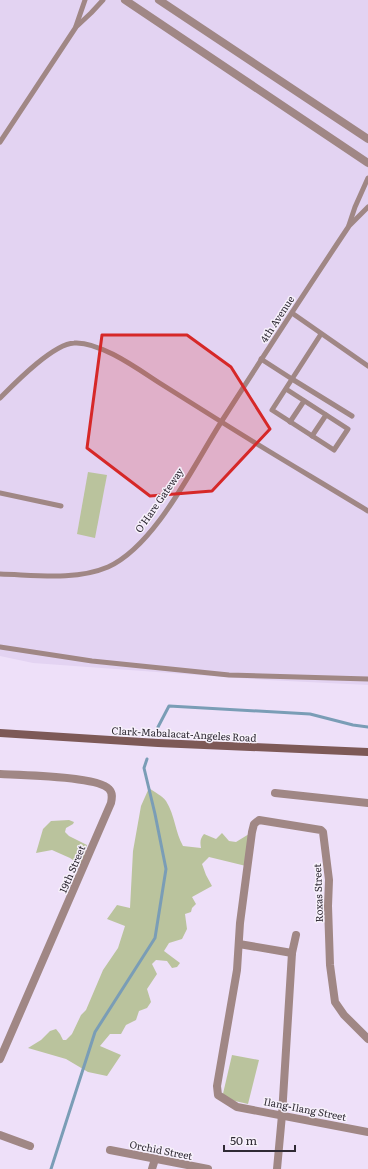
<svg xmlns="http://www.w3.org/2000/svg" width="368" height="1169" font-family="Literata,serif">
  <rect width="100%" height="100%" fill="#eee0f9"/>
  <polygon fill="#e3d3f2" points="0,0 368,0 368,685 267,680 33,663 0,656"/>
  <g fill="#bac39d">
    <polygon points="88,472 107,475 95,538 77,534"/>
    <path d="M149,788C154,792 163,796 166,801C175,815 175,832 183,846L201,848C200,842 200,839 204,834L216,839L222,833L229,841L236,842L249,834L246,866L209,857L202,864L206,875L212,886L192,897L196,904L192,908L191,912L185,914L187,929L182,939L169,943L164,951L180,963L177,967L172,968L167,961L156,960L152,964L157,974L147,989L151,1002L147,1008L139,1011L136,1020L126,1025L121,1034H110L100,1046L121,1055L107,1076L88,1072L66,1059L28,1048L41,1040L50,1031L56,1029L60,1034L63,1040H66L72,1034L81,1015L86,1010L103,970L118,948L125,926L107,919L117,905L130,908L133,851L141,806Z"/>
    <polygon points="69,820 74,822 73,824 66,828 65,832 69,836 87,845 82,866 70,858 52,850 36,853 43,829 51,821"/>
    <polygon points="232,1055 259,1060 248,1104 222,1098"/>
  </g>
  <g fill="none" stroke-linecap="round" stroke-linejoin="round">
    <g stroke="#7a9db6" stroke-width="3">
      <polyline points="158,727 169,706 310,714 353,725 368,727"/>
      <polyline points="51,1169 95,1032 155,938 166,869 155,814 144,768 147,759"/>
    </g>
    <g stroke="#a08785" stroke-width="5">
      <polyline points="76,26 85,0"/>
      <polyline points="0,142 76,27 91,13 103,0"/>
      <polyline points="349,225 355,207 368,178"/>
      <polyline points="292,313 368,366"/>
      <polyline points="261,359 292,379 321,334"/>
      <polyline points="286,389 348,429 334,450 272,410 292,379 352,416"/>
      <path d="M0,398C15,383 53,344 74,343C99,341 138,369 158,382C179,395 199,408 220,421C269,452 319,481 368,511"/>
      <polyline points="290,422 304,401"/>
      <polyline points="312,436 326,415"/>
      <polyline points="0,493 61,506"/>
      <path d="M0,574C35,575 75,581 108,567C157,545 196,460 225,416C266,352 307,289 349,226L368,207"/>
      <polyline points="0,647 92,661 229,675 368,679"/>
    </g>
    <g stroke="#a08785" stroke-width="8">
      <polyline points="125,0 368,163"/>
      <polyline points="159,0 368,139"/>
      <path d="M0,774C19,775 98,776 109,789C113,793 112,798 111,803L0,1059"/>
      <polyline points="275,793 368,803"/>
      <polyline points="239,944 292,953"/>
      <polyline points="368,1039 344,1015 335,1002 330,965 328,906 329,880 323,832 321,830 259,820 254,824 252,832 240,923 237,970 217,1086 218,1095 237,1107 368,1132"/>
      <polyline points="0,1135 30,1146"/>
      <polyline points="110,1150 208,1169"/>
      <polyline points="152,1169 155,1159"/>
      <polyline points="277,1169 282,1115 292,953 296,935"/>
    </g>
    <polyline stroke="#7d5957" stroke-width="8" points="0,733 158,743 368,752"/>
  </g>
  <path fill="#d62828" fill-opacity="0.2" stroke="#d62828" stroke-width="3" stroke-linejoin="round" d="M102,335H187L231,367L270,429L212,491L150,496L87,448Z"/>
  <g text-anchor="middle" stroke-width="3" stroke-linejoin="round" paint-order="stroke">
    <g font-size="10" fill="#2f2a34" stroke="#f7f1fb">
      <text transform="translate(277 319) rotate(-57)" y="4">4th Avenue</text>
      <text transform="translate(159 500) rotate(-55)" y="4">O'Hare Gateway</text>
      <text transform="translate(184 734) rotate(3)" y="4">Clark-Mabalacat-Angeles Road</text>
      <text transform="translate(72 869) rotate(-67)" y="4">19th Street</text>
      <text transform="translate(318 893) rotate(-92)" y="4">Roxas Street</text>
      <text transform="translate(305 1109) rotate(11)" y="4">Ilang-Ilang Street</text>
      <text transform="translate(161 1150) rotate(11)" y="4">Orchid Street</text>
    </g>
  </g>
  <path d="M224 1145v6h71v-6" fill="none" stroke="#2f2a34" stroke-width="2"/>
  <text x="230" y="1145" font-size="12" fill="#2f2a34" stroke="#f7f1fb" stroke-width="3" paint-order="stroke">50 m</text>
</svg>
